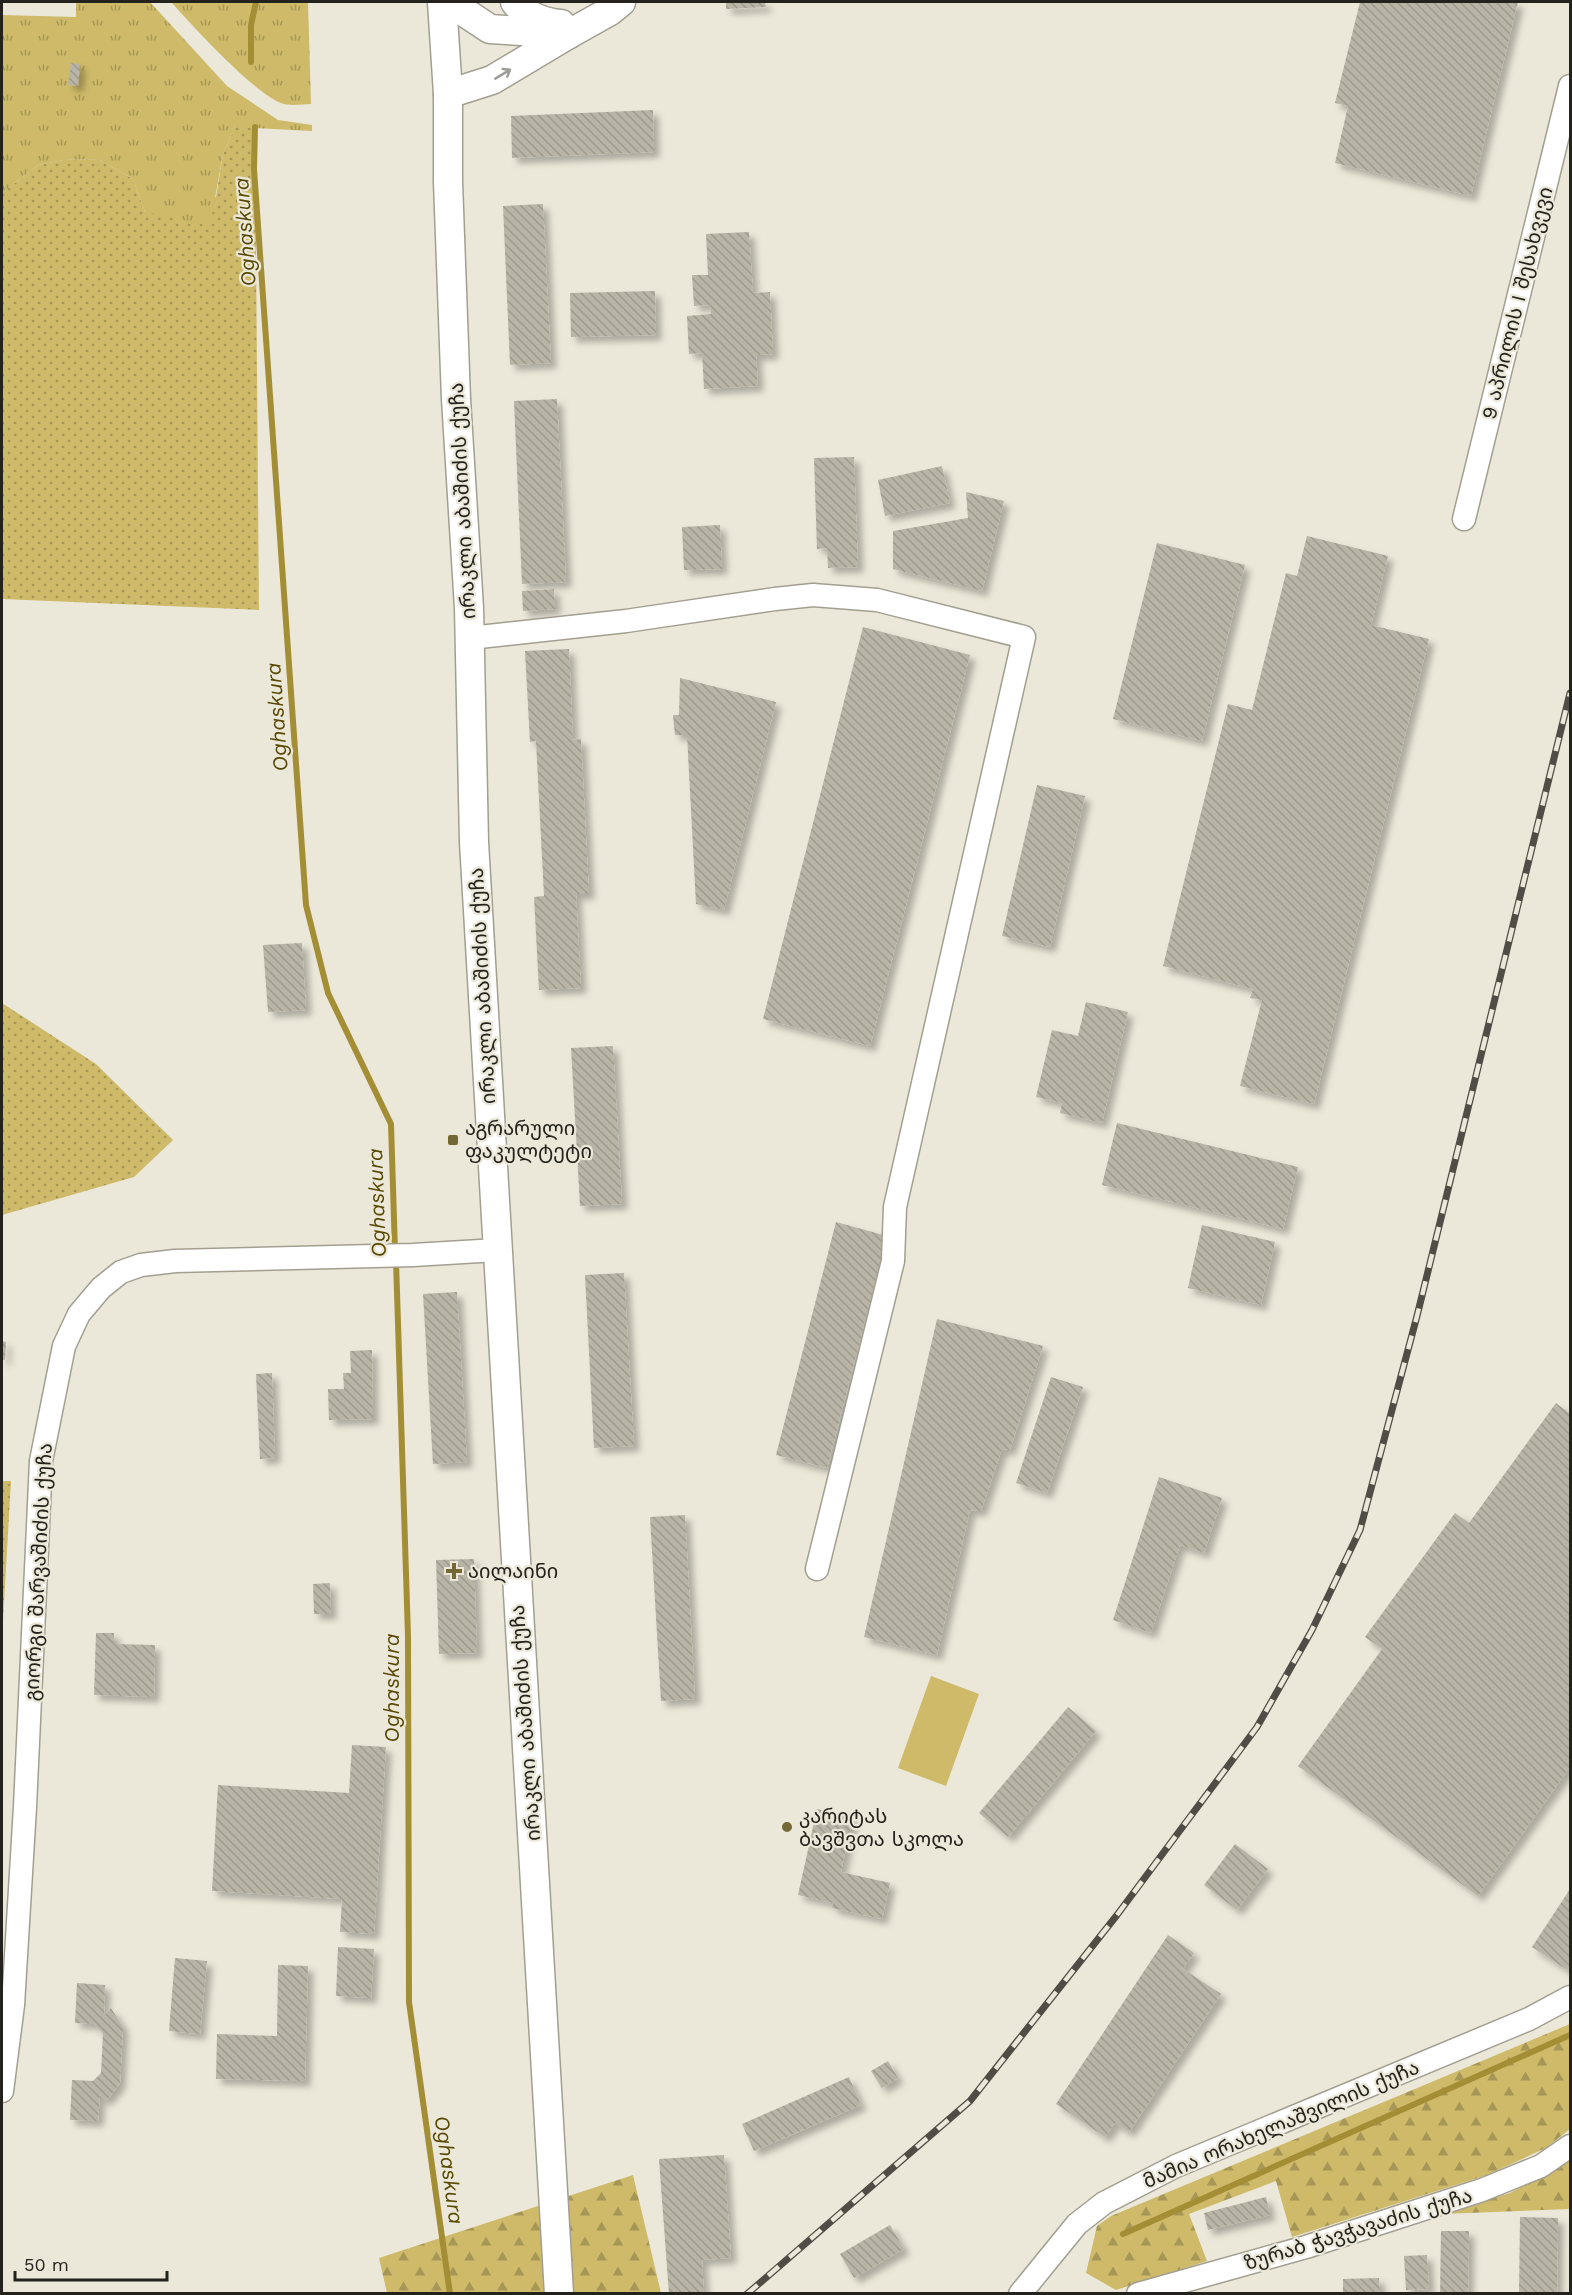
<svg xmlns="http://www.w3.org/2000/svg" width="1572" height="2295" font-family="'Work Sans','Noto Sans Georgian',sans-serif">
  <defs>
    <pattern id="grass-dots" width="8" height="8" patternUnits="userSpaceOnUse" patternTransform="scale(1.5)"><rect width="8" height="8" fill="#ceba69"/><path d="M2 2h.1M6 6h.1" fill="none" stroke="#a79756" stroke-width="1.8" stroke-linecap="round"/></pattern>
    <pattern id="forest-firs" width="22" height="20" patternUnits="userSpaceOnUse" patternTransform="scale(1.5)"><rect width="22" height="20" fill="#ceba69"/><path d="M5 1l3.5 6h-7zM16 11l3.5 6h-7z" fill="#a79756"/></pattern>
    <pattern id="park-tufts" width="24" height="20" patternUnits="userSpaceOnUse" patternTransform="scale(1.5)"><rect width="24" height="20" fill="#ceba69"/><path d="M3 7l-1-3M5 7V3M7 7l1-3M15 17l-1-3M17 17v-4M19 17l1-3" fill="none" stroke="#a79756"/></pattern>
    <pattern id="building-back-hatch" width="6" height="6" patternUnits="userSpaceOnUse" patternTransform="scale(1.5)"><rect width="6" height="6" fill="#b8b4a6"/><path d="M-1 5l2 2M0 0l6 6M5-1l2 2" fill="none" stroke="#9e9a8e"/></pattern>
    <filter id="shadow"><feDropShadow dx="5.5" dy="5.5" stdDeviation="3" flood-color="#0004"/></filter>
  </defs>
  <rect width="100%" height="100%" fill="#ebe8d9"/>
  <g fill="url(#grass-dots)">
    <polygon points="235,127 255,127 259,610 2,599 2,193 38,165 64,160 98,159 133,179 145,212 216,197 223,154"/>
    <polygon points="2,1003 96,1064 173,1140 134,1177 2,1215"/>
    <polygon points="2,1481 11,1481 2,1638"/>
  </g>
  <g fill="url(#forest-firs)">
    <polygon points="1570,2024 1570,2129 1546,2148 1487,2175 1292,2237 1276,2181 1189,2214 1207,2261 1116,2290 1086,2273 1097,2226 1111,2216"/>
    <polygon points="1570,2159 1570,2209 1442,2214 1510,2193"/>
    <polygon points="633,2175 661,2293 387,2293 379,2258"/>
  </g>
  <g fill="url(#park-tufts)">
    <polygon points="76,2 150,2 227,86 278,120 312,125 312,131 235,127 223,154 210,226 145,212 133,179 98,159 64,160 38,165 2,193 2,15 76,17"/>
    <path d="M171,2H308L311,104C303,104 292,106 284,104C257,97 191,24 171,2Z"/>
  </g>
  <polygon fill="#ceba69" points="931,1676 979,1694 946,1786 898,1768"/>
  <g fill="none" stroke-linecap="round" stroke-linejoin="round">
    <g stroke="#a38e36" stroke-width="6">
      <polyline points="251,62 251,25 256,2"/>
      <polyline points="255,127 254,169 306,905 328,993 391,1124 395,1251"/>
      <polyline points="396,1261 408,1636 409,2002 450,2294"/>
      <polyline points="1123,2234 1570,2035"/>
    </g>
  </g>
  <g fill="url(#building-back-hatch)" filter="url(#shadow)">
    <polygon points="726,2 765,2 766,7 726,9"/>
    <polygon points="1360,2 1518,2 1471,196 1335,163 1348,106 1335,103"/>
    <polygon points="71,63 80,64 78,86 68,85"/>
    <polygon points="653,110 654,152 512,158 511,116"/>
    <polygon points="543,204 551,363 510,365 503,206"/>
    <polygon points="749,232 753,293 770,292 773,354 756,355 758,386 704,389 702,353 689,354 687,316 711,314 710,305 694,306 692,275 708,275 706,234"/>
    <polygon points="655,291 656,335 571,337 570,293"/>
    <polygon points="557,399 566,582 522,584 514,401"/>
    <polygon points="854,457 858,567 828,568 827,548 817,549 814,458"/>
    <polygon points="942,466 950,503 885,516 878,480"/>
    <polygon points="966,492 1004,501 982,591 893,569 893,531 968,518"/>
    <polygon points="720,525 722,569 684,570 682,527"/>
    <polygon points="1307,536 1388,556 1371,625 1429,639 1314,1104 1240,1086 1262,1000 1250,998 1253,989 1163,966 1228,704 1252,710 1286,573 1297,576"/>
    <polygon points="1157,543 1245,565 1202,741 1113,719"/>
    <polygon points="554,589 555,609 523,611 522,591"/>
    <polygon points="863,627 970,655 870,1046 763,1019"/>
    <polygon points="569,649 573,740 581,739 589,894 576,894 581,988 539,990 534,897 544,896 536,741 530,742 525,651"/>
    <polygon points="680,678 776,702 724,910 696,904 687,735 675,735 673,715 679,715"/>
    <polygon points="1037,785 1085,796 1050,947 1002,936"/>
    <polygon points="302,943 306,1010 268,1012 263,945"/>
    <polygon points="1086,1002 1128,1012 1102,1123 1060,1113 1062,1103 1036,1097 1052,1030 1078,1036"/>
    <polygon points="613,1046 622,1204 580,1206 571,1048"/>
    <polygon points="1117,1123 1298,1167 1283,1229 1102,1185"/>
    <polygon points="836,1222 887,1236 827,1468 776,1455"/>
    <polygon points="1202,1225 1275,1242 1261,1305 1188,1288"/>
    <polygon points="624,1273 634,1446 594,1448 585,1275"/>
    <polygon points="457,1292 467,1462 433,1464 423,1294"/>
    <polygon points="937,1319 1043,1346 1010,1450 1002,1449 981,1511 970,1510 937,1655 864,1637"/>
    <polygon points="2,1341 6,1342 5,1360 2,1360"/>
    <polygon points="372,1350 373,1419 329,1420 328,1389 344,1389 343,1373 351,1373 350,1351"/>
    <polygon points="272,1373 275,1458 260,1459 256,1374"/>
    <polygon points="1051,1377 1083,1387 1047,1493 1016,1483"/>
    <polygon points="1556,1403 1570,1414 1570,1767 1478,1896 1298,1766 1382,1649 1365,1637 1455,1513 1469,1523"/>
    <polygon points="1159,1477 1222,1498 1204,1553 1180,1545 1151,1633 1113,1620"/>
    <polygon points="685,1515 695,1699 661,1701 650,1517"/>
    <polygon points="474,1559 477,1653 439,1654 436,1560"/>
    <polygon points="330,1583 331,1614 314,1614 313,1584"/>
    <polygon points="96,1633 114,1633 114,1644 155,1645 154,1697 94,1695"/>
    <polygon points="1068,1707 1096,1731 1008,1837 979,1813"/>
    <polygon points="352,1745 386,1747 374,1934 340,1932 342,1899 212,1891 218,1785 349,1793"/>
    <polygon points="817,1809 853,1817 841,1872 890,1883 882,1919 832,1908 833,1903 798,1895"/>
    <polygon points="1235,1844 1268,1869 1237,1910 1204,1885"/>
    <polygon points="1570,1889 1570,1966 1567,1970 1532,1947"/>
    <polygon points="1168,1935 1194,1953 1183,1969 1221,1994 1129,2132 1115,2123 1105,2137 1056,2104"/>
    <polygon points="338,1947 374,1949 371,1998 336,1996"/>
    <polygon points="175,1958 207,1961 200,2034 169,2031"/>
    <polygon points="278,1965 308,1966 305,2081 216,2079 217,2034 277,2036"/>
    <polygon points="77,1983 105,1985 104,2015 111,2008 123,2027 120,2083 106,2101 100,2095 98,2121 70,2120 72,2080 93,2081 101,2073 103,2033 94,2024 75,2023"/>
    <polygon points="888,2061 898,2078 882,2088 871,2071"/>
    <polygon points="849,2077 861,2105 754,2151 742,2124"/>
    <polygon points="724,2155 731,2258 702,2260 704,2294 669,2294 659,2159"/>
    <polygon points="1266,2197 1270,2215 1208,2230 1204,2213"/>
    <polygon points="1520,2217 1558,2218 1557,2294 1519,2294"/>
    <polygon points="890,2225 904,2249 854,2278 840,2254"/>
    <polygon points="1441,2231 1469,2231 1468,2294 1440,2294"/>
    <polygon points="1427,2255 1429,2289 1406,2290 1404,2256"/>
    <polygon points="1379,2278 1380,2294 1343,2294 1343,2279"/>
  </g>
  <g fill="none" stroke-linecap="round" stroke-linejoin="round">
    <defs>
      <g id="minor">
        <polyline points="1464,519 1570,86"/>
        <polyline points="470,638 626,621 775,599 813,595 877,600 1024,637 895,1207 893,1261 817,1569"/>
        <polyline points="2,2091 13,2005 25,1807 41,1461 64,1346 79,1314 101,1288 121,1272 141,1265 175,1261 413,1255 497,1250"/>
        <polyline points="1020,2294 1077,2224 1104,2203 1176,2166 1529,2019 1570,1997"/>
        <polyline points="1138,2294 1306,2247 1482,2190 1541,2166 1570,2146"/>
      </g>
      <g id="major">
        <polyline points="442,2 448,94 448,182 456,399 469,608 474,842 559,2294"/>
        <polyline points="449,2 490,29 569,34"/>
        <path d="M515,2C525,15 544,23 561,24"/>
        <polyline points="448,94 492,80 569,34 610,11 621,2"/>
      </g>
    </defs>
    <use href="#minor" stroke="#a29f91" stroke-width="25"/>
    <use href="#major" stroke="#a29f91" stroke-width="31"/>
    <use href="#minor" stroke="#fff" stroke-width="22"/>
    <use href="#major" stroke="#fff" stroke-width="28"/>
    <defs>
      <polyline id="rail" points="747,2294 970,2101 1117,1915 1257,1727 1312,1630 1360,1530 1417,1316 1570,693"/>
    </defs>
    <use href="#rail" stroke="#4f4d45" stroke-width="7"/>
    <use href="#rail" stroke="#ebe8d9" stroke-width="4.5" stroke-dasharray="14" stroke-linecap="butt"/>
  </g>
  <defs><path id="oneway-shaft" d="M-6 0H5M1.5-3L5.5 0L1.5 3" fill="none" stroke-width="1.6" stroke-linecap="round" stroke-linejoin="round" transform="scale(1.5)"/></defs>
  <use stroke="#9c9c99" href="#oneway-shaft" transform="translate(503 74) rotate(-31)"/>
  <g fill="#746835" stroke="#ebe8d9" stroke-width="2">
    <rect x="447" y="1134" width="12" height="12" rx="3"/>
    <path d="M451 1562h6v6h6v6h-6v6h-6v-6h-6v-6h6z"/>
    <circle cx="787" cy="1827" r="6"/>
  </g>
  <g text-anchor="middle" stroke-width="4.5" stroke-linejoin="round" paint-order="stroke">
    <g font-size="20" fill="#23221c" stroke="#ebe8d9">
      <text transform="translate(1517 303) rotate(-76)" y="7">9 აპრილის I შესახვევი</text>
      <text transform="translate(462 501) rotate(-93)" y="7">ირაკლი აბაშიძის ქუჩა</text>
      <text transform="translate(482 986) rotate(-93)" y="7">ირაკლი აბაშიძის ქუჩა</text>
      <text transform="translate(38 1572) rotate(-87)" y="7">გიორგი შარვაშიძის ქუჩა</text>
      <text transform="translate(525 1723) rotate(-94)" y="7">ირაკლი აბაშიძის ქუჩა</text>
      <text transform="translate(1281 2124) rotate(-23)" y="7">მამია ორახელაშვილის ქუჩა</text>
      <text transform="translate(1358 2229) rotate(-17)" y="7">ზურაბ ჭავჭავაძის ქუჩა</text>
    </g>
    <g font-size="20" fill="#23221c" stroke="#ebe8d9" text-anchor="start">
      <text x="465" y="1135">აგრარული<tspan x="465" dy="23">ფაკულტეტი</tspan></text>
      <text x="468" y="1578">აილაინი</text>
      <text x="799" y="1823">კარიტას<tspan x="799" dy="23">ბავშვთა სკოლა</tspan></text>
    </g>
    <g font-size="21" font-style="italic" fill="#574800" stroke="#ebe8d9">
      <text transform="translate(245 232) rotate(-94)" y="7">Oghaskura</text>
      <text transform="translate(277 717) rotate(-94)" y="7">Oghaskura</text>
      <text transform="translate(377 1203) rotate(-92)" y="7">Oghaskura</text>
      <text transform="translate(392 1688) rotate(-90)" y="7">Oghaskura</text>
      <text transform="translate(449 2170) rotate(82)" y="7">Oghaskura</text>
    </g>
  </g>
  <rect width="1572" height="2295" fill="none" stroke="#23221c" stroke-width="6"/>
  <path d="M15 2271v9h152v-9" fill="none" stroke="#23221c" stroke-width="3"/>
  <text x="24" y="2271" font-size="18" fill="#23221c" stroke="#ebe8d9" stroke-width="4.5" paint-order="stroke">50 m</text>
</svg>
